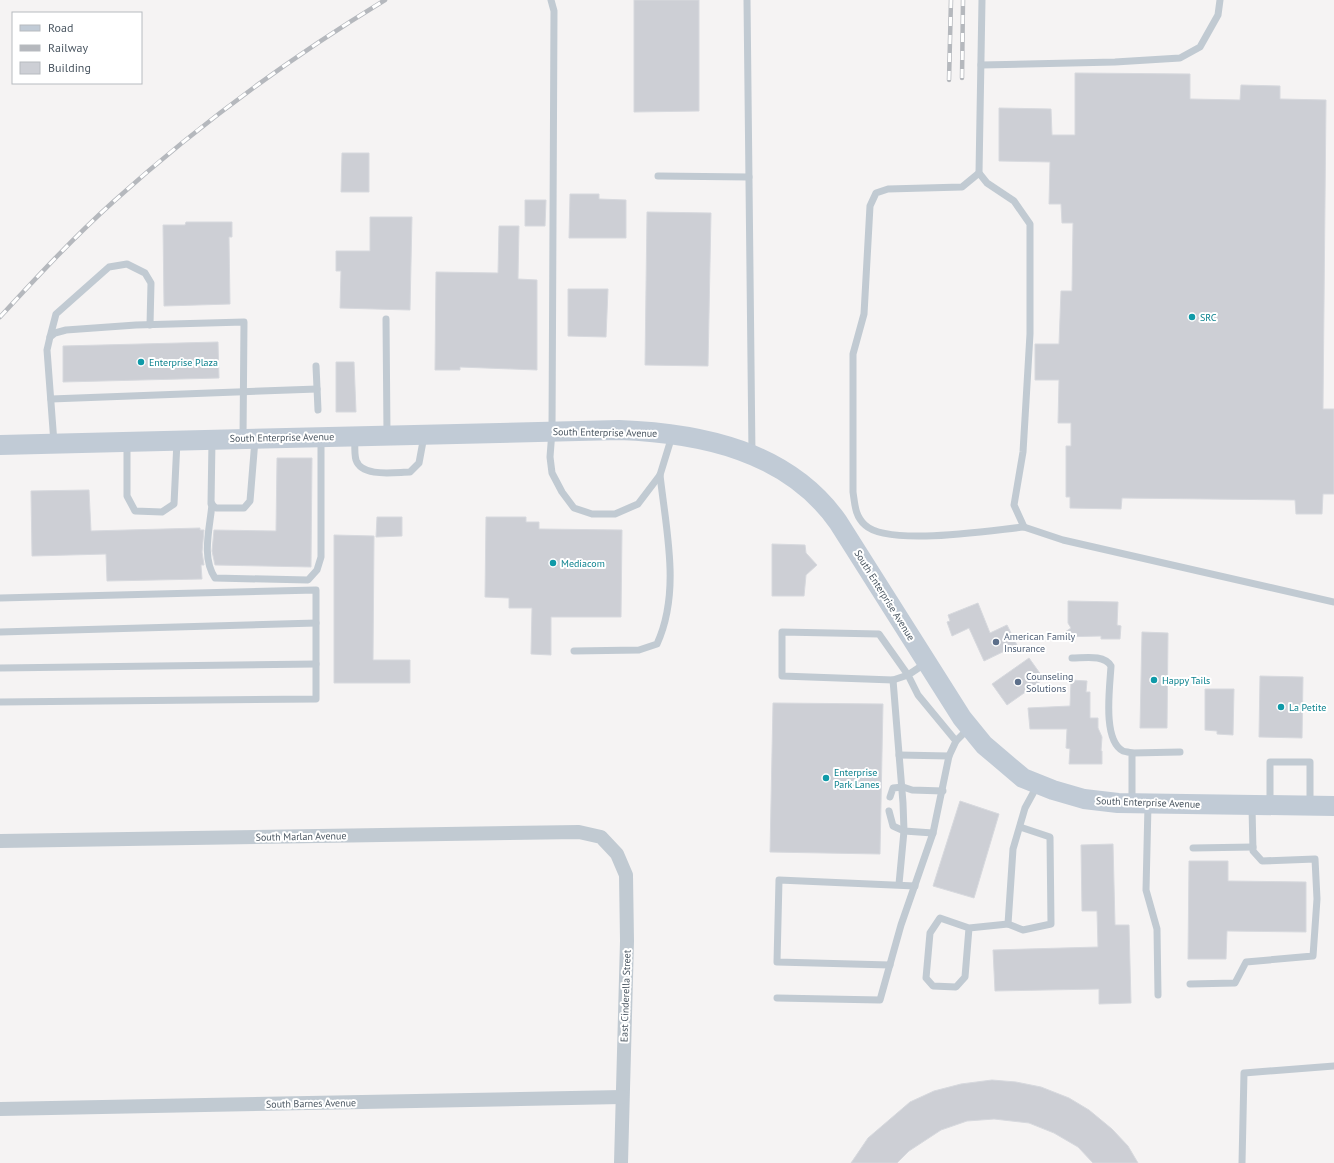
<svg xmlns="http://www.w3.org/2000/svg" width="1334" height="1163" font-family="'PT Sans',sans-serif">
  <rect width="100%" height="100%" fill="#f5f3f3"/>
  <g fill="#cdcfd5" stroke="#d7d9de">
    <polygon points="634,0 699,0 699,111 634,112"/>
    <polygon points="1075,73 1190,74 1190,99 1240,100 1241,85 1280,86 1280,99 1326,100 1323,409 1334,409 1334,494 1323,494 1322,514 1296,514 1295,500 1122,498 1121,509 1070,508 1070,497 1066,497 1066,446 1071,446 1071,423 1058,423 1059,380 1035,380 1035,344 1059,344 1061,291 1072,291 1073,223 1062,223 1061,204 1049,204 1050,162 999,161 999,108 1051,109 1052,135 1075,135"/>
    <polygon points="342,153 369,153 369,192 341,192"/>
    <polygon points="570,194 599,194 599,199 626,200 626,238 569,238"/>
    <polygon points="525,200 546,200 545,226 525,226"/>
    <polygon points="647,212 711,213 708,366 645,365"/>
    <polygon points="370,217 412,217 410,310 340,308 341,271 336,271 336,251 370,251"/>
    <polygon points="186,222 232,222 232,237 229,237 230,304 164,306 163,225 185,225"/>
    <polygon points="499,226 519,226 518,279 537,280 537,370 460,367 460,370 435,370 436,272 498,273"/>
    <polygon points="568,289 608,289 606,337 568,336"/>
    <polygon points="218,342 219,378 63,382 63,346"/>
    <polygon points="336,362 354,362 356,412 336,412"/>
    <polygon points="277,458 312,458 311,567 215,565 212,551 214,530 276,531"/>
    <polygon points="89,490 91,531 200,528 200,530 204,530 202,552 204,565 201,565 202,579 107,581 106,554 32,556 31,491"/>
    <polygon points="377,517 402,517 402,536 376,537"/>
    <polygon points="486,517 526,517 526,522 539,522 539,529 622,530 621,617 551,617 551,655 531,654 532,608 509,608 509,598 485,597"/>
    <polygon points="334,535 374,536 373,660 410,660 410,683 334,683"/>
    <polygon points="772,544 805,545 806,553 817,565 806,575 804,596 772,596"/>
    <polygon points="1068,601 1118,602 1117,625 1121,626 1120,639 1101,639 1101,636 1058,637 1071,628 1068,623"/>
    <polygon points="978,603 990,633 1007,625 1017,645 984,661 969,628 952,636 947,622 950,621 948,615"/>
    <polygon points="1142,632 1168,633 1167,728 1140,728"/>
    <polygon points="1029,658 1044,679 1007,705 992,684"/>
    <polygon points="1260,676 1303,677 1302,738 1259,737"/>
    <polygon points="1071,680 1087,681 1086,692 1090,692 1090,718 1098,718 1098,728 1102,737 1101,751 1102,751 1102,764 1069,764 1070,749 1066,748 1067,729 1030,729 1028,708 1070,706"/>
    <polygon points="1205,689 1234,689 1233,735 1217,734 1217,731 1205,730"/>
    <polygon points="773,703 883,704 880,854 770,852"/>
    <polygon points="960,801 999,814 974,898 933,886"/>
    <polygon points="1113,844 1115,925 1129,925 1131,1003 1099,1004 1099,989 995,991 993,950 1098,947 1097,911 1082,911 1081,845"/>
    <polygon points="1189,861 1228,861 1228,881 1306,882 1306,932 1227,931 1226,959 1188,959"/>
    <polygon points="992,1080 1016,1082 1041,1087 1069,1098 1089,1110 1112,1129 1128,1146 1138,1163 1093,1163 1078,1147 1054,1133 1029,1123 994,1119 967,1121 941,1130 909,1151 897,1163 851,1163 868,1138 910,1102 934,1091 961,1084"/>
  </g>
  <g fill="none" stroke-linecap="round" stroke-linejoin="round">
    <g stroke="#c1cad2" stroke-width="7">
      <polyline points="551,0 554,11 552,431 550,457 552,473 562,492 574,508 592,514 615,514 638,504 660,475 672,436"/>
      <polyline points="747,0 752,454"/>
      <polyline points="982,0 979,173 987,183 1014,201 1030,224 1030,334 1023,452 1014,505 1024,527 1063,540 1334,602"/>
      <polyline points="981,65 1115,62 1180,58 1200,47 1218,15 1220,0"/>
      <path d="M979,173L962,187L888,189L876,193L870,206L864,314L853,354V492C855,505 855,516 865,525C888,547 992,530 1024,527"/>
      <polyline points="658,176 749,177"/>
      <polyline points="386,319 387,434"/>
      <polyline points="50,337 56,314 109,267 127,264 145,273 151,283 150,325"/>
      <polyline points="316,366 318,410"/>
      <polyline points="51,399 317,389"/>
      <path d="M355,437C355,444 354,453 356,460C362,478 396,472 410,472L419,463L424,436"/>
      <polyline points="212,441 211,504 216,508 244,508 250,501 255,440"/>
      <polyline points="54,443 47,350 50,337 55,333 66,330 136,325 244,322 243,438"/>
      <polyline points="127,443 127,496 135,511 162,512 174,504 177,441"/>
      <path d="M212,504C210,528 201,557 215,578L308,580L317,570L321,557V439"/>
      <polyline points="0,598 316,590 316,699 0,702"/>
      <polyline points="0,632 316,623"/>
      <polygon points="782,632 879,634 908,675 893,680 782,676"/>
      <path d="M574,651L639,650L657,644C681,592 666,530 660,475"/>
      <path d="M1072,658C1084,658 1104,654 1111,666C1110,686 1102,740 1123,751C1126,752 1130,752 1132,753V802"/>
      <polyline points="926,663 908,675 918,695 956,741 969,728"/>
      <polyline points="0,668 316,664"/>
      <polyline points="893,680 903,803 904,831 899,884"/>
      <polyline points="1132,753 1180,752"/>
      <polyline points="899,755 949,756"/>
      <polyline points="890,797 893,788 903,787 912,790 943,791"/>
      <polyline points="1148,805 1146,890 1157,929 1158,995"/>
      <polyline points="1270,805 1270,762 1310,762 1310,803"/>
      <polyline points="889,811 893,826 904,831 933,833"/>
      <polyline points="1020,827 1050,837 1051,924 1023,930 1008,924 1013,849 1025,808 1037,786"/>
      <polyline points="1193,848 1253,847"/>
      <polyline points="969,928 965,977 956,987 933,986 926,978 930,933 940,918 969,928 1008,924"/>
      <polyline points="890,965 777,962 779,880 915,886"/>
      <polyline points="1190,984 1235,983 1246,962 1313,956 1317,899 1315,859 1262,861 1253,851 1252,807"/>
      <polyline points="777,998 880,1000 901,925 933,833 949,756 956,741"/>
      <polyline points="1242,1163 1244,1073 1334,1066"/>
    </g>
    <g stroke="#c1cad2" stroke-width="14">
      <polyline points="0,841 579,832 601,837 617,854 626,875 627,941 621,1163"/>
      <polyline points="0,1109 622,1097"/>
    </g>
    <path stroke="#c1cbd6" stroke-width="20" d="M0,445L619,430C701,433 788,451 838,522L962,718L984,745L1023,778L1053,790L1084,799L1118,803L1334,806"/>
    <defs>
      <g id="rail">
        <polyline points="962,78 963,0"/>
        <polyline points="949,80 951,0"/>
        <path d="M0,317C36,278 73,238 113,202C196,127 288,59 385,0"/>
      </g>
    </defs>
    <use href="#rail" stroke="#b5b8bd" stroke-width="4.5"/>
    <use href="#rail" stroke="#fff" stroke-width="3" stroke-dasharray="9" stroke-linecap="butt"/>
  </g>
  <g fill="#0f9aa8" stroke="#fff" stroke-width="1.5">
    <circle cx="1192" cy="317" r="4"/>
    <circle cx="141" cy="362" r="4"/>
    <circle cx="553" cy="563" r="4"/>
    <circle cx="1154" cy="680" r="4"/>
    <circle cx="1281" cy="707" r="4"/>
    <circle cx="826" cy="778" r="4"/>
  </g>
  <g fill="#5c6f8a" stroke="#fff" stroke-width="1.5">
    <circle cx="996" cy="642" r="4"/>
    <circle cx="1018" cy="682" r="4"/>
  </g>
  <g text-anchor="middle" stroke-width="4" stroke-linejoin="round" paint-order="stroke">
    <g font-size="10" fill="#0d838f" stroke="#fff" text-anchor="start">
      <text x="1200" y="321">SRC</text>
      <text x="149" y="366">Enterprise Plaza</text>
      <text x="561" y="567">Mediacom</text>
      <text x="1162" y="684">Happy Tails</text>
      <text x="1289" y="711">La Petite</text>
      <text x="834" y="776">Enterprise<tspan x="834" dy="12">Park Lanes</tspan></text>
    </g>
    <g font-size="10" fill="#4a5661" stroke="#fff">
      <text transform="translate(605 432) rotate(1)" y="4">South Enterprise Avenue</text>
      <text transform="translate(282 437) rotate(-1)" y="4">South Enterprise Avenue</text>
      <text transform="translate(885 595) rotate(58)" y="4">South Enterprise Avenue</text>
      <text transform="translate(1148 802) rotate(2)" y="4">South Enterprise Avenue</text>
      <text transform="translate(301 836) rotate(-1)" y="4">South Marlan Avenue</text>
      <text transform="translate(625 996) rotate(-88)" y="4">East Cinderella Street</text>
      <text transform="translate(311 1103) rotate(-1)" y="4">South Barnes Avenue</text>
    </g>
    <g font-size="10" fill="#4e5e75" stroke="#fff" text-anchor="start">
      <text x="1004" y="640">American Family<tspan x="1004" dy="12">Insurance</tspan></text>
      <text x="1026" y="680">Counseling<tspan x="1026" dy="12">Solutions</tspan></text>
    </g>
  </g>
  <rect x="12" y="12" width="130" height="72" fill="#ffffff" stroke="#b7bbc0"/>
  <rect x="20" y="25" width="20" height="6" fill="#c1cbd6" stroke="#b7bbc0"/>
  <text x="48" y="32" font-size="12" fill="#4a5661">Road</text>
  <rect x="20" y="45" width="20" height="6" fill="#b5b8bd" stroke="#b7bbc0"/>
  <text x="48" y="52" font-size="12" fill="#4a5661">Railway</text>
  <rect x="20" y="62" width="20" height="12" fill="#cdcfd5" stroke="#b7bbc0"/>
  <text x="48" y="72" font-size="12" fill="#4a5661">Building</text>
</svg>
